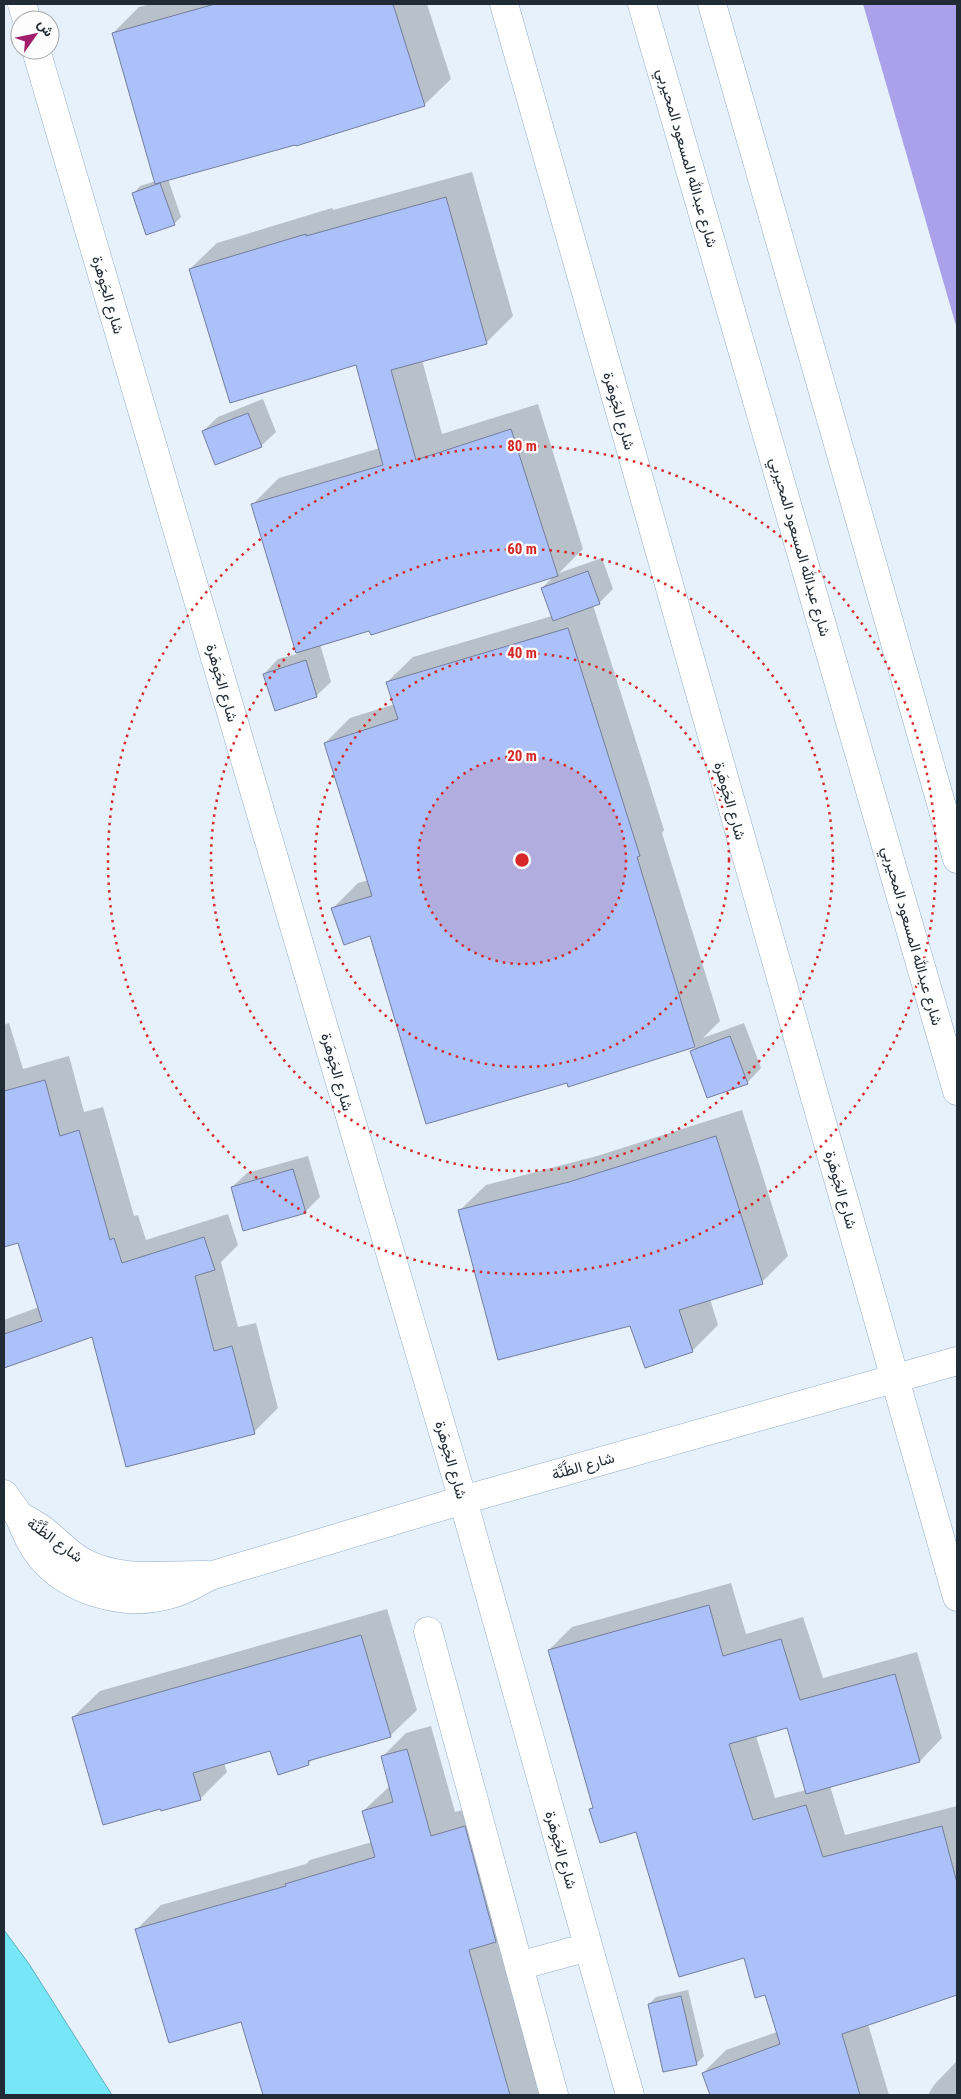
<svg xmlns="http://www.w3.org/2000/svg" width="961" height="2099" font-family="'Roboto Condensed',Vazirmatn,sans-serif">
  <rect width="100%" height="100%" fill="#e6f1fc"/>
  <polygon fill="#aaa1ea" points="863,4 957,4 957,329"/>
  <polygon fill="#77e6f7" stroke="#5daebd" points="4,1930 29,1964 112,2095 4,2095"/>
  <g fill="#0003" fill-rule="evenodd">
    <polygon points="151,4 427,4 451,79 424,105 168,179 181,217 174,224 133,194 140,186 156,181 113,33 139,7"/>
    <polygon points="472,172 513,316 487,342 422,360 442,434 538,404 583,549 559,573 602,558 613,589 599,603 593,605 664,830 662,833 720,1021 703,1038 744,1023 761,1068 747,1083 691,1051 697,1046 568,1085 568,1082 371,935 333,908 358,883 369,880 325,743 350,718 395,704 387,682 413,657 552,616 542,588 554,576 320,644 331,682 316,696 264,674 278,659 297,654 253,504 279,478 380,448 357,364 190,269 217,243 332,208 333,210"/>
    <polygon points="263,399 276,432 261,446 203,431 218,417"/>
    <polygon points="9,1023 23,1069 69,1056 84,1112 103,1107 134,1216 138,1215 146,1240 228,1214 238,1245 221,1262 238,1327 256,1323 278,1408 254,1432 93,1335 4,1366 4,1320 39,1307 18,1242 4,1246 4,1025"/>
    <polygon points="742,1110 788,1256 762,1282 710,1299 718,1325 692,1351 631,1325 459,1211 486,1185 597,1156"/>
    <polygon points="308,1156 320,1197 305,1212 232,1187 247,1173"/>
    <path d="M731,1583L746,1634L803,1617L823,1678L917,1652L942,1738L920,1761L830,1786L845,1835L957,1806V1996L956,1994L868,2024L889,2095H711L703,2073L726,2050L777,2032L766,1993L745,1956L637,1830L590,1810L594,1806L549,1650L572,1627ZM788,1727L806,1790L775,1798L756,1736Z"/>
    <polygon points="387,1609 417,1710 390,1736 315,1757 308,1764 271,1749 224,1763 227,1772 200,1799 73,1717 100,1691"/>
    <polygon points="431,1726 455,1812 489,1803 520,1917 497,1940 541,2095 265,2095 242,2021 137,1929 161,1905 306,1864 310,1860 372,1842 363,1811 390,1786 382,1757 406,1733"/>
    <polygon points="688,1990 704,2056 697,2063 664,2070 649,2004 656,1997"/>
    <polygon points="956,2062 957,2095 928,2095 934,2085"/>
  </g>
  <g fill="#acc1f9" stroke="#747e9c">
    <polygon points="215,4 393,4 425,106 296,146 295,145 155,184 112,33"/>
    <polygon points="160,183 175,225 146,235 132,193"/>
    <polygon points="446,197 487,344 391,370 416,460 511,429 558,576 371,635 369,631 296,653 251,504 383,465 356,365 230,403 189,269 306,234 306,236"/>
    <polygon points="248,413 262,447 215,465 202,431"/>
    <polygon points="588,571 600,604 553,621 541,588"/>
    <polygon points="568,628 640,856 637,857 695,1047 568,1087 567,1083 426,1124 370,936 344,945 331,908 372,896 324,743 398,719 386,682"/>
    <polygon points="306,660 317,697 275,711 263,674"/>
    <polygon points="730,1036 748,1084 707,1098 690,1051"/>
    <polygon points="45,1080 60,1136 79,1130 110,1240 114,1238 122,1263 204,1237 215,1270 195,1276 214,1351 232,1346 255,1434 126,1467 92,1337 4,1368 4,1334 42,1321 18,1243 4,1247 4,1091"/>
    <polygon points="716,1136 763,1284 679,1310 693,1352 645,1368 630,1326 498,1360 458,1210 569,1182"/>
    <polygon points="293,1169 306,1213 243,1231 231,1187"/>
    <polygon points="709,1605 723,1656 781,1639 800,1700 895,1674 920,1762 806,1794 787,1728 729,1744 753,1820 806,1805 823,1857 942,1826 957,1883 957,1995 842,2034 860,2095 710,2095 702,2073 780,2044 765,1995 755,1998 744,1958 679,1977 636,1832 600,1843 589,1809 593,1808 548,1650"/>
    <polygon points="361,1635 391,1737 308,1761 309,1765 278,1775 270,1751 193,1773 201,1800 161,1811 160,1809 103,1825 72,1717"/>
    <polygon points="407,1749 431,1836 465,1826 496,1942 469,1950 510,2095 263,2095 241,2022 169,2043 135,1929 286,1886 285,1884 375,1857 362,1811 393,1802 381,1756"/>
    <polygon points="681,1996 697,2065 663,2072 648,2004"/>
  </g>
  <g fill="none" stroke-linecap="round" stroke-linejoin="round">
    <defs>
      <g id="minor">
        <polyline points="22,4 27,20"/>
        <polyline points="504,4 957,1597"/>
        <polyline points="642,4 957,1091"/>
        <polyline points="712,4 957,859"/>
        <polyline points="36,50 463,1500 630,2095"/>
        <path d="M4,1494C9,1501 15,1508 19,1516C25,1530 30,1544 40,1556C70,1593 127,1608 172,1594C186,1590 198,1583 210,1576L463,1500L957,1361"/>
        <path d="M18,1515C26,1519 34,1524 42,1529C55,1539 66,1552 81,1561C120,1583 163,1574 206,1575"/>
        <polyline points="428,1631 554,2095"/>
        <polyline points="519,1966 588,1947"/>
      </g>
    </defs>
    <use href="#minor" stroke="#93adc7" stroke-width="29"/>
    <use href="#minor" stroke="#fff" stroke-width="28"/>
  </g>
  <circle cx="522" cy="860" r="104" fill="#d62828" fill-opacity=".12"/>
  <g fill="none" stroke="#d62828" stroke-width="2.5" stroke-dasharray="2.5 5">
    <circle cx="522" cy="860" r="104"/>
    <circle cx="522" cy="860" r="207"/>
    <circle cx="522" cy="860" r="311"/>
    <circle cx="522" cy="860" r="414"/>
  </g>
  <g text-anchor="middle" stroke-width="4.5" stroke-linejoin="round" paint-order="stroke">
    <g font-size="15" fill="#212b35" stroke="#fdfdfd">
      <text transform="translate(687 158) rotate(74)" y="5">شارع عبدالله المسعود المحيربي</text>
      <text transform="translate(108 295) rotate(74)" y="5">شارع الجَوهَرة</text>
      <text transform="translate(619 411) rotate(74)" y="5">شارع الجَوهَرة</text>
      <text transform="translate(800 547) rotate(74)" y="5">شارع عبدالله المسعود المحيربي</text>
      <text transform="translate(222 683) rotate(74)" y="5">شارع الجَوهَرة</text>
      <text transform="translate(730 801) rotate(74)" y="5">شارع الجَوهَرة</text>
      <text transform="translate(912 936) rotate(74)" y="5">شارع عبدالله المسعود المحيربي</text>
      <text transform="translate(337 1072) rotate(74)" y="5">شارع الجَوهَرة</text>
      <text transform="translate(841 1190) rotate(74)" y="5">شارع الجَوهَرة</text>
      <text transform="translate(451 1460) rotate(74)" y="5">شارع الجَوهَرة</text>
      <text transform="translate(583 1466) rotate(-16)" y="5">شارع الظَّنَّة</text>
      <text transform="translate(55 1540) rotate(36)" y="5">شارع الظَّنَّة</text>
      <text transform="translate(561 1850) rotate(74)" y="5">شارع الجَوهَرة</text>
    </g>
  </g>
  <circle cx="522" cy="860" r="8" fill="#d62828" stroke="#fdfdfd" stroke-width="2.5"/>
  <g font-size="15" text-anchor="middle" font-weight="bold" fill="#d62828" stroke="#fdfdfd" stroke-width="4.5" stroke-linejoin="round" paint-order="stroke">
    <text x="522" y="451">80 m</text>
    <text x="522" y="554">60 m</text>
    <text x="522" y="658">40 m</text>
    <text x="522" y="761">20 m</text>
  </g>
  <rect width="961" height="2099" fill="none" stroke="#212b35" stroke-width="10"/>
  <g transform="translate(35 35) rotate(57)"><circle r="24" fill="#fdfdfd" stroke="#a5a9ad"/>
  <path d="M0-4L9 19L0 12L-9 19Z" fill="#a21e6c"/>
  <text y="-8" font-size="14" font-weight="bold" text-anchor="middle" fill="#212b35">ش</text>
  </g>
</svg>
